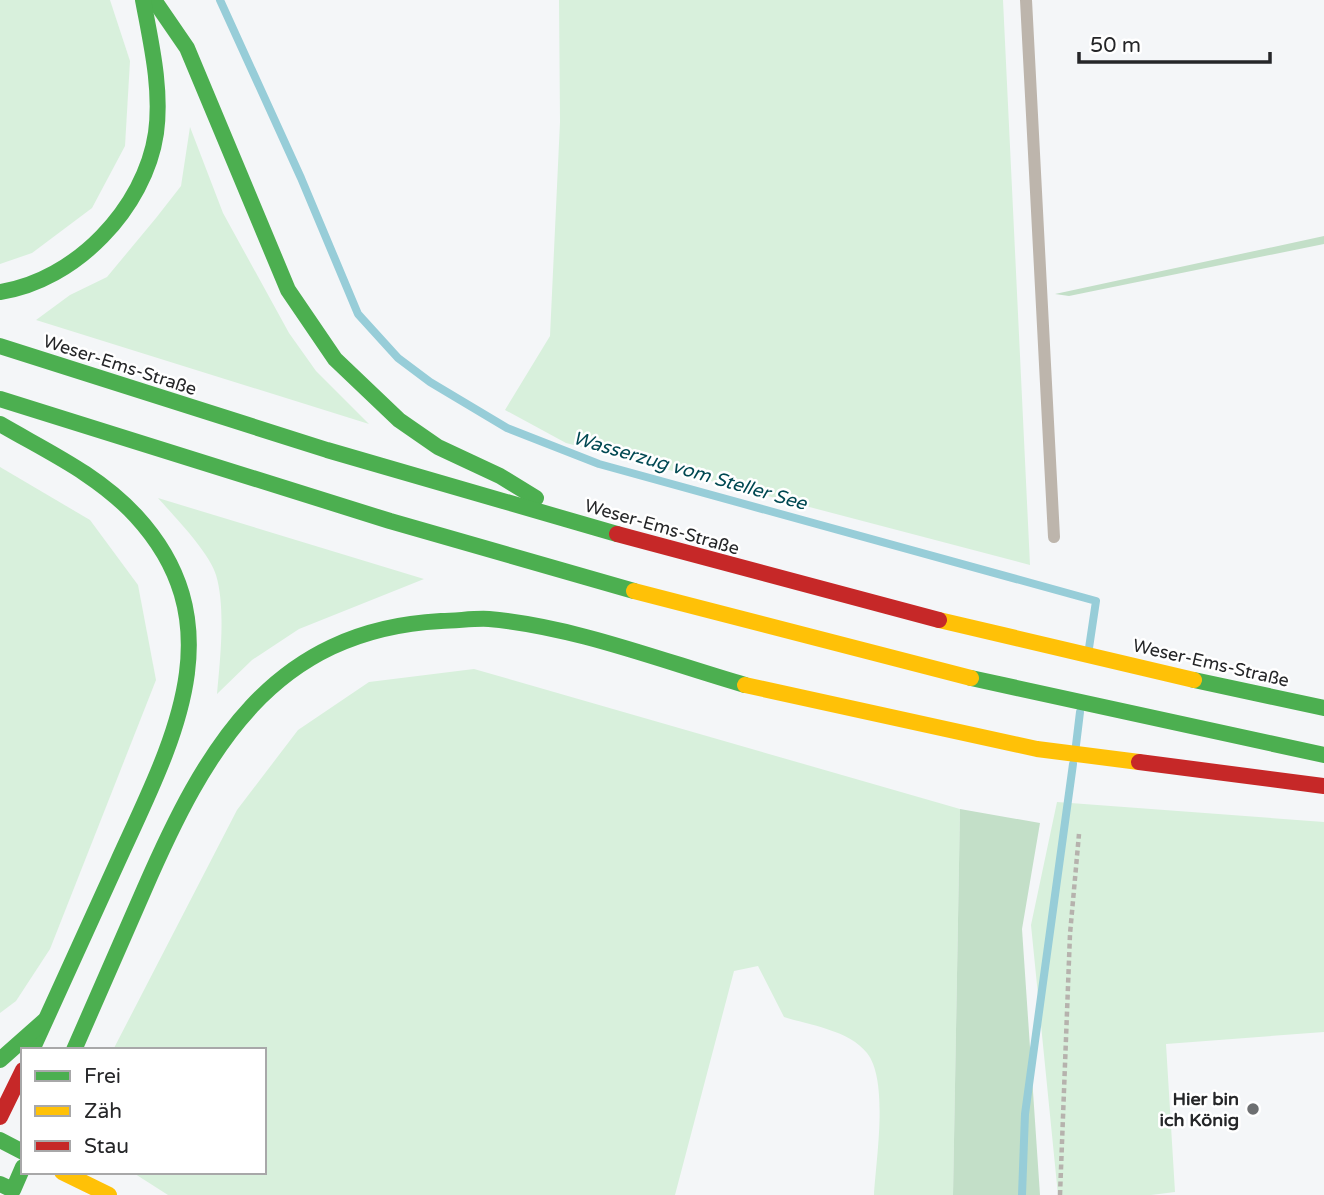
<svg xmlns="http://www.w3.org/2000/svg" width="1324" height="1195" font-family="'Varela Round',sans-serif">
  <rect width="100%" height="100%" fill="#f4f6f8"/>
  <g fill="#d8f0dc">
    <polygon points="0,0 110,0 130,61 125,146 92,208 32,253 0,264"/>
    <polygon points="559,0 1003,0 1030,565 566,443 505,410 550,336 560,122"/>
    <polygon points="190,127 223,213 289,333 316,371 369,424 36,320 70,295 107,277 156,218 181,186"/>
    <polygon points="0,467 90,520 138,585 156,680 50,949 16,1001 0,1013"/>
    <path d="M158,498L424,579L299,629L252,660L217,694C220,660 226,608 216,575C209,552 174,516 158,498Z"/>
    <path d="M474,669L960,809L953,1195H874C876,1159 889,1081 867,1053C849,1030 809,1025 784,1017L758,966L734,971L675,1195H168L132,1172H264V1050H113L237,810L298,730L369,682Z"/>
    <polygon points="1057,802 1324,822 1324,1032 1166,1044 1175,1192 1151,1195 1058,1195 1031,925"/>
  </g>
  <g fill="#c3dfc8">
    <polygon points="1324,236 1324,244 1069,296 1055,294"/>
    <polygon points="960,809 1040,823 1022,929 1040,1195 953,1195"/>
  </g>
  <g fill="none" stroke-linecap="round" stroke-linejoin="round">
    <g stroke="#97cdd8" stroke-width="8">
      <polyline points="220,0 301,178 358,314 398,358 430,382 507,428 599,464 1096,601 1089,648"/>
      <polyline points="1076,745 1080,712"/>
      <polyline points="1022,1195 1025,1114 1073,764"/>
    </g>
    <polyline stroke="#b6b2ad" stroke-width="4.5" stroke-dasharray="5 3.5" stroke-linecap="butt" points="1060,1195 1070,934 1079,834"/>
    <polyline stroke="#bdb5ac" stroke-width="12" points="1026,0 1054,537"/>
    <g stroke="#4caf50" stroke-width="16">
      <polyline points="154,0 187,48 288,290 335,359 399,420 438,447 500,476 536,498"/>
      <path d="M0,292C75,281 145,208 156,133C162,89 151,43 143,0"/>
      <polyline points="0,346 327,450 617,534"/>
      <polyline points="0,399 390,521 634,591"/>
      <path d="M0,424C48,452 97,474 136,516C238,627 170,746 118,861C89,924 61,987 32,1050"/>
      <polyline points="971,678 1324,755"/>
      <polyline points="1194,680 1324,708"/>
      <path d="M74,1050C97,997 121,943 144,890C205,750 271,630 441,621C457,621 474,618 489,619C576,627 662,661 745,685"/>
      <polyline points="0,1060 44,1021"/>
      <polyline points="0,1140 23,1152"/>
      <polyline points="0,1184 13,1190 23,1167"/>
    </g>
    <g stroke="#ffc107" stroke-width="16">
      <polyline points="634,591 971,678"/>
      <polyline points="939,620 1194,680"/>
      <polyline points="745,685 1037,749 1139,762"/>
      <polyline points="62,1172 109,1195"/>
    </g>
    <g stroke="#c62828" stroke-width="16">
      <polyline points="617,534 939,620"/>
      <polyline points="1139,762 1324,786"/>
      <polyline points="0,1117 23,1070"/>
    </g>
  </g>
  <circle fill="#6d6f71" stroke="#fff" stroke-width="2.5" cx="1253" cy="1109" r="7"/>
  <g text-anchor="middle" stroke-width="5" stroke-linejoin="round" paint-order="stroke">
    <g font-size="18" fill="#252628" stroke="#fff">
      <text transform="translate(120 365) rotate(18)" y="6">Weser-Ems-Straße</text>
      <text transform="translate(662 527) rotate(16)" y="6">Weser-Ems-Straße</text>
      <text transform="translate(1211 663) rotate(13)" y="6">Weser-Ems-Straße</text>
    </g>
    <g font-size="18" font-weight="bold" fill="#252628" stroke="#fff" text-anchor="end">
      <text x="1239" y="1105">Hier bin<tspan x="1239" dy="21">ich König</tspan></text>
    </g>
    <g font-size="19" font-style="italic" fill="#004852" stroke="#fff">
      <text transform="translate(690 470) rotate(16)" y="7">Wasserzug vom Steller See</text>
    </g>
  </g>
  <rect x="21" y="1048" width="245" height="126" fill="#ffffff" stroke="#a8a8a9" stroke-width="2"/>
  <rect x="35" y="1071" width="35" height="10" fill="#4caf50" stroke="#a8a8a9" stroke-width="2"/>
  <text x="84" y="1083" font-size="21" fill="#252628">Frei</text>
  <rect x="35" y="1106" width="35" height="10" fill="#ffc107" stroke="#a8a8a9" stroke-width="2"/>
  <text x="84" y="1118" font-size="21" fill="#252628">Zäh</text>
  <rect x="35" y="1141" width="35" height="10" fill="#c62828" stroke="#a8a8a9" stroke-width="2"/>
  <text x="84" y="1153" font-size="21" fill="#252628">Stau</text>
  <path d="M1079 52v10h191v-10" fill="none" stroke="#252628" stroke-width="3.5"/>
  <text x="1090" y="52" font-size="21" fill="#252628" stroke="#ffffff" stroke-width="5" paint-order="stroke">50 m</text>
</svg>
